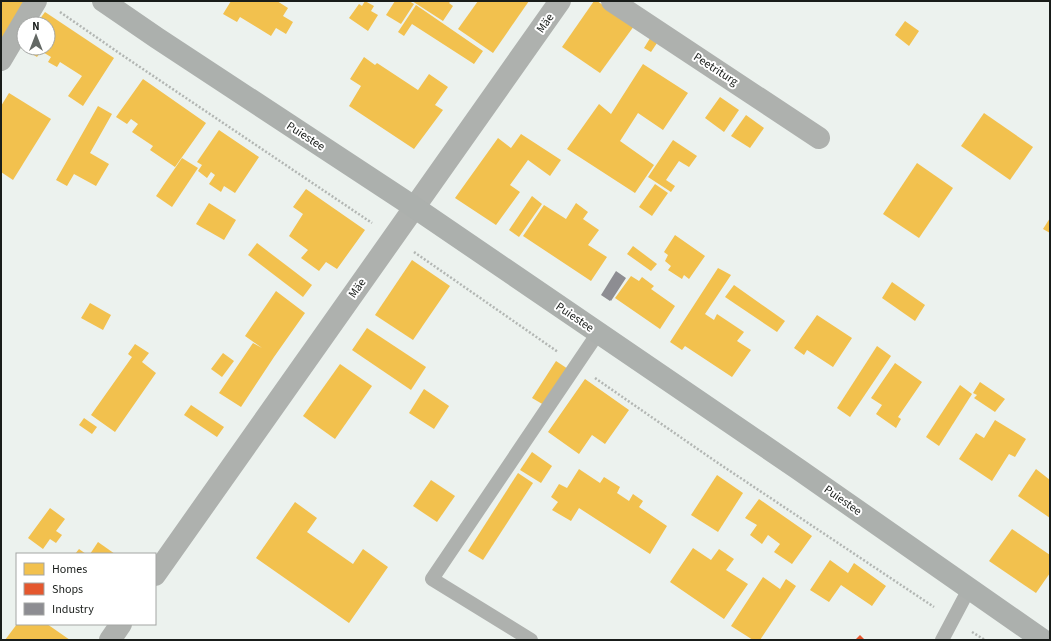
<svg xmlns="http://www.w3.org/2000/svg" width="1051" height="641" font-family="'Source Sans 3',sans-serif">
  <rect width="100%" height="100%" fill="#ecf2ee"/>
  <g fill="#f2c14e">
    <polygon points="1,1 28,1 1,44"/>
    <polygon points="231,1 277,1 288,8 283,16 293,22 286,34 276,28 271,36 240,17 237,22 223,14"/>
    <polygon points="365,1 374,6 371,11 378,15 368,31 349,18 359,4 362,6"/>
    <polygon points="395,1 409,1 414,4 401,24 386,15"/>
    <polygon points="412,1 451,1 449,3 453,6 443,21"/>
    <polygon points="478,1 529,1 493,53 458,29"/>
    <polygon points="594,1 597,1 634,26 600,73 562,47"/>
    <polygon points="416,5 483,51 474,64 412,24 404,36 398,32"/>
    <polygon points="45,12 114,58 83,106 68,96 82,76 60,62 57,67 48,62 51,57 41,51 37,57 21,47 24,43 24,48 48,48 48,24 36,24"/>
    <polygon points="905,21 919,31 909,46 895,35"/>
    <polygon points="652,35 659,40 651,52 644,48"/>
    <polygon points="364,57 375,65 377,63 418,90 429,74 448,87 435,105 443,110 414,149 349,106 361,86 350,79"/>
    <polygon points="643,64 688,93 663,130 638,113 622,138 620,141 654,165 635,193 567,149 599,104 611,114"/>
    <polygon points="143,79 206,123 175,167 150,150 153,146 132,132 138,124 131,119 127,124 116,117"/>
    <polygon points="9,93 51,119 13,180 1,172 1,106"/>
    <polygon points="720,97 739,110 724,132 705,118"/>
    <polygon points="98,106 112,114 90,153 109,164 96,186 74,174 67,186 56,180"/>
    <polygon points="984,113 1033,147 1010,180 961,146"/>
    <polygon points="746,115 764,128 750,148 731,136"/>
    <polygon points="219,130 259,157 235,193 224,186 221,192 209,184 215,175 211,172 207,178 198,171 202,165 197,162"/>
    <polygon points="521,134 561,160 550,176 528,160 510,185 520,192 496,225 455,198 498,138 511,148"/>
    <polygon points="673,140 697,156 689,167 679,161 666,180 675,186 671,192 648,177"/>
    <polygon points="182,158 198,168 172,207 156,196"/>
    <polygon points="917,163 953,188 919,238 883,214"/>
    <polygon points="655,184 668,193 652,216 639,207"/>
    <polygon points="306,189 365,230 337,269 326,262 319,271 301,258 308,250 289,236 303,214 293,207"/>
    <polygon points="532,196 542,204 519,237 509,230"/>
    <polygon points="209,203 236,220 224,240 196,224"/>
    <polygon points="576,203 588,212 583,219 599,230 588,245 607,257 591,281 523,236 544,205 566,219"/>
    <polygon points="1050,218 1050,233 1043,229"/>
    <polygon points="675,235 705,256 689,279 684,275 682,279 668,270 671,266 665,261 668,255 664,252"/>
    <polygon points="257,243 312,285 303,297 248,255"/>
    <polygon points="633,246 657,264 651,271 627,254"/>
    <polygon points="412,260 450,286 413,340 375,315"/>
    <polygon points="718,268 731,275 705,314 714,320 717,314 744,332 737,341 751,350 732,377 685,346 682,350 670,342"/>
    <polygon points="631,276 639,281 642,277 654,286 651,289 675,306 660,329 615,298"/>
    <polygon points="892,282 925,305 915,321 882,298"/>
    <polygon points="734,285 785,321 777,332 725,297"/>
    <polygon points="276,291 305,313 274,357 241,407 219,393 253,343 262,348 245,336"/>
    <polygon points="90,303 111,315 103,330 81,318"/>
    <polygon points="817,315 852,338 833,367 807,350 804,355 794,348"/>
    <polygon points="367,328 426,367 411,390 352,350"/>
    <polygon points="135,344 149,353 142,362 156,373 115,432 91,415 132,357 128,354"/>
    <polygon points="877,346 891,356 850,417 837,408"/>
    <polygon points="223,353 234,361 222,377 211,369"/>
    <polygon points="556,361 568,369 544,405 532,398"/>
    <polygon points="895,363 922,382 898,417 901,419 896,428 876,414 882,405 871,398"/>
    <polygon points="340,364 372,386 335,439 303,416"/>
    <polygon points="585,379 629,410 605,444 592,435 579,454 548,432"/>
    <polygon points="980,382 1005,399 995,412 974,398 977,395 973,393"/>
    <polygon points="960,385 972,394 939,446 926,437"/>
    <polygon points="424,389 449,406 434,429 409,413"/>
    <polygon points="191,405 224,427 217,437 184,415"/>
    <polygon points="84,418 97,427 92,434 79,425"/>
    <polygon points="995,420 1026,439 1015,457 1009,454 992,481 959,459 976,433 984,438"/>
    <polygon points="532,452 552,466 541,483 520,470"/>
    <polygon points="579,469 600,483 604,477 620,487 617,493 629,501 633,494 643,501 639,507 667,526 650,554 579,508 571,521 552,510 558,502 551,497 559,484 567,488"/>
    <polygon points="1036,469 1050,480 1050,518 1018,496"/>
    <polygon points="518,473 533,483 483,560 468,551"/>
    <polygon points="717,475 743,493 718,532 691,515"/>
    <polygon points="431,480 455,496 437,522 413,506"/>
    <polygon points="759,499 812,536 792,564 774,552 780,544 768,535 762,544 750,535 757,525 745,518"/>
    <polygon points="295,502 317,518 307,532 353,564 363,549 388,567 349,623 256,558"/>
    <polygon points="50,508 65,519 56,531 62,535 56,543 50,539 43,549 28,538"/>
    <polygon points="1012,529 1050,555 1050,573 1036,593 989,561"/>
    <polygon points="98,542 115,554 90,554"/>
    <polygon points="693,548 711,560 719,549 734,559 726,570 748,584 724,619 670,582"/>
    <polygon points="79,549 86,554 75,554"/>
    <polygon points="830,560 848,573 854,563 886,586 872,606 841,585 829,602 810,590"/>
    <polygon points="763,577 780,589 786,579 796,586 760,640 753,640 731,626"/>
    <polygon points="17,624 47,624 70,640 5,640"/>
  </g>
  <polygon fill="#e4572e" points="860,635 865,640 855,640"/>
  <polygon fill="#8d8d92" points="616,271 626,278 611,301 610,300 610,301 601,295"/>
  <g fill="none" stroke-linecap="round" stroke-linejoin="round">
    <g stroke="#b2b6b3" stroke-width="2.5" stroke-dasharray="2 2" stroke-linecap="butt">
      <polyline points="60,12 122,55 372,223"/>
      <polyline points="414,252 558,352"/>
      <polyline points="595,378 715,461 934,607"/>
      <polyline points="972,632 985,640"/>
    </g>
    <g stroke="#aeb1ae" stroke-width="14">
      <polyline points="531,640 432,579 598,333"/>
      <polyline points="942,640 969,589"/>
    </g>
    <g stroke="#aeb1ae" stroke-width="22">
      <polyline points="612,1 819,138"/>
      <polyline points="1,60 36,1"/>
      <polyline points="155,575 560,1"/>
      <polyline points="110,640 121,624"/>
    </g>
    <polyline stroke="#acb0ad" stroke-width="22" points="103,1 157,38 414,207 798,469 1043,640"/>
  </g>
  <g text-anchor="middle" stroke-width="4" stroke-linejoin="round" paint-order="stroke">
    <g font-size="12" fill="#191d1a" stroke="#fff">
      <text transform="translate(545 23) rotate(-55)" y="4">Mäe</text>
      <text transform="translate(716 69) rotate(33)" y="4">Peetriturg</text>
      <text transform="translate(306 136) rotate(33)" y="4">Puiestee</text>
      <text transform="translate(357 288) rotate(-55)" y="4">Mäe</text>
      <text transform="translate(575 317) rotate(34)" y="4">Puiestee</text>
      <text transform="translate(843 500) rotate(35)" y="4">Puiestee</text>
    </g>
  </g>
  <rect width="1051" height="641" fill="none" stroke="#191d1a" stroke-width="4"/>
  <rect x="16" y="553" width="140" height="72" fill="#ffffff" stroke="#a3a5a3"/>
  <rect x="24" y="563" width="20" height="12" fill="#f2c14e" stroke="#a3a5a3"/>
  <text x="52" y="573" font-size="12" fill="#191d1a">Homes</text>
  <rect x="24" y="583" width="20" height="12" fill="#e4572e" stroke="#a3a5a3"/>
  <text x="52" y="593" font-size="12" fill="#191d1a">Shops</text>
  <rect x="24" y="603" width="20" height="12" fill="#8d8d92" stroke="#a3a5a3"/>
  <text x="52" y="613" font-size="12" fill="#191d1a">Industry</text>
  <g transform="translate(36 36)"><circle r="19" fill="#ffffff" stroke="#a3a5a3"/>
  <path d="M0-3L7 15L0 10L-7 15Z" fill="#636864"/>
  <text y="-6" font-size="11" font-weight="bold" text-anchor="middle" fill="#191d1a">N</text>
  </g>
</svg>
